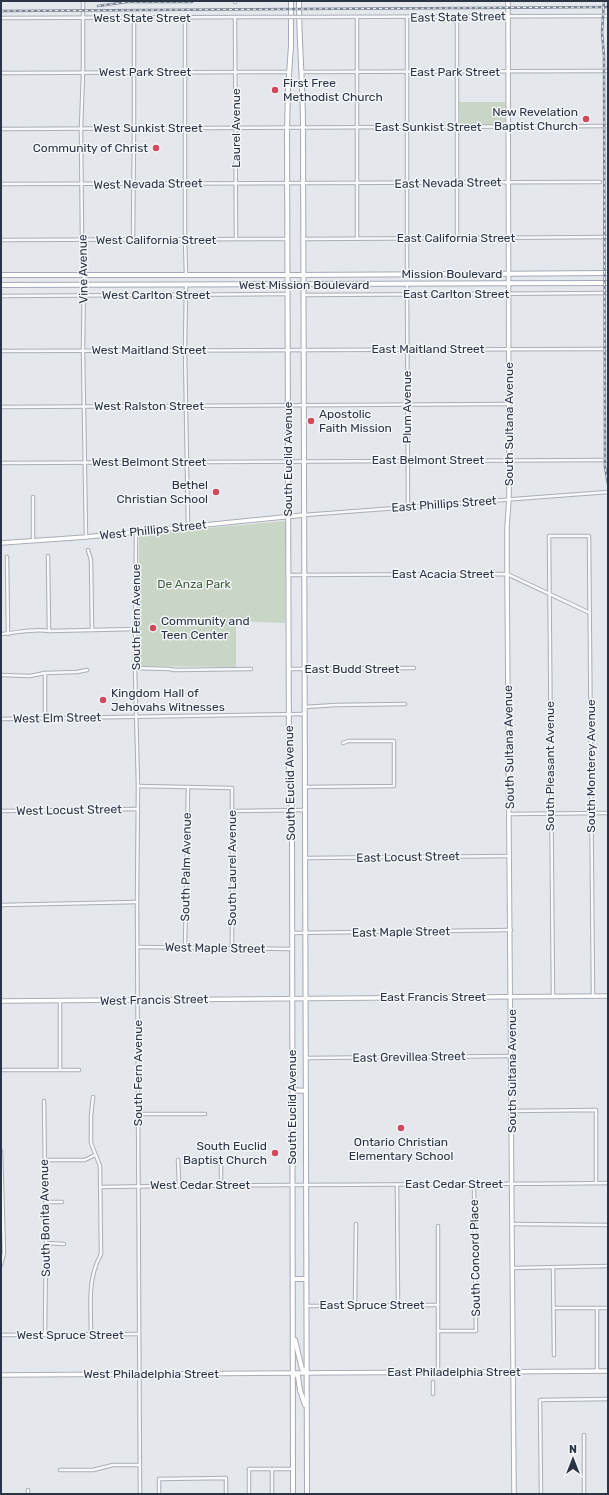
<svg xmlns="http://www.w3.org/2000/svg" width="609" height="1495" font-family="Rubik,sans-serif">
  <rect width="100%" height="100%" fill="#e4e7ec"/>
  <g fill="#c9d6c5">
    <polygon points="459,102 505,102 505,125 460,125"/>
    <polygon points="286,521 285,623 236,621 236,667 139,666 139,534"/>
  </g>
  <g fill="none" stroke-linecap="round" stroke-linejoin="round">
    <defs>
      <g id="street">
        <polyline points="83,1 83,73 81,129 82,240 84,275 83,350 86,537"/>
        <polyline points="235,1 235,2"/>
        <polyline points="235,17 236,239"/>
        <polyline points="308,17 608,16"/>
        <polyline points="407,17 407,274"/>
        <polyline points="1,18 282,17"/>
        <polyline points="185,18 185,239 186,275"/>
        <polyline points="302,72 608,71"/>
        <polyline points="1,73 289,72"/>
        <polyline points="1,129 608,126"/>
        <polyline points="1,184 600,182"/>
        <polyline points="357,238 357,17"/>
        <polyline points="457,238 457,17"/>
        <polyline points="304,239 608,237"/>
        <polyline points="1,240 287,239"/>
        <polyline points="133,240 134,128 134,18"/>
        <polyline points="407,284 408,507"/>
        <polyline points="186,285 185,350 188,526"/>
        <polyline points="304,295 608,293"/>
        <polyline points="1,296 287,294"/>
        <polyline points="1,351 608,349"/>
        <polyline points="1,407 509,404"/>
        <polyline points="1,463 608,460"/>
        <polyline points="33,497 33,541"/>
        <polyline points="304,515 608,492"/>
        <polyline points="136,532 135,668 138,786 137,902 140,1494"/>
        <polyline points="88,550 91,560 92,630"/>
        <polyline points="48,556 49,631"/>
        <polyline points="7,557 8,634"/>
        <polyline points="289,575 507,574 590,613"/>
        <path d="M1,634C17,633 34,628 49,631L136,629"/>
        <polyline points="135,668 169,669 175,670 251,669"/>
        <polyline points="289,669 414,668"/>
        <polyline points="45,673 45,718"/>
        <polyline points="1,675 30,676 45,673 77,672 87,670"/>
        <polyline points="305,707 336,705 405,704"/>
        <polyline points="1,719 305,714"/>
        <polyline points="138,786 232,788 232,949"/>
        <polyline points="305,787 394,786 394,741 348,741 343,743"/>
        <polyline points="1,811 138,809"/>
        <polyline points="232,811 305,810"/>
        <polyline points="510,814 608,813"/>
        <polyline points="306,858 510,856"/>
        <polyline points="1,905 137,902"/>
        <polyline points="292,933 511,930"/>
        <polyline points="138,947 292,949"/>
        <polyline points="185,948 188,787"/>
        <polyline points="553,997 549,536 589,536 593,996"/>
        <polyline points="306,1058 511,1056"/>
        <polyline points="60,1069 60,1001"/>
        <polyline points="1,1070 79,1070"/>
        <polyline points="44,1101 46,1243 45,1335"/>
        <polyline points="512,1111 596,1110 596,1183"/>
        <polyline points="138,1114 205,1114"/>
        <polyline points="1,1151 4,1253 1,1265"/>
        <polyline points="44,1160 85,1160 95,1155"/>
        <polyline points="178,1160 179,1185"/>
        <polyline points="221,1160 221,1185"/>
        <polyline points="397,1185 398,1305"/>
        <path d="M100,1187C269,1184 439,1185 608,1183"/>
        <polyline points="46,1202 62,1202"/>
        <polyline points="513,1224 608,1225"/>
        <polyline points="438,1226 438,1372"/>
        <polyline points="46,1243 64,1244"/>
        <polyline points="513,1268 608,1266"/>
        <polyline points="553,1268 554,1355"/>
        <polyline points="355,1305 356,1224"/>
        <polyline points="307,1306 438,1305"/>
        <polyline points="554,1308 608,1308"/>
        <polyline points="597,1308 597,1371"/>
        <polyline points="438,1331 476,1331 474,1185"/>
        <polyline points="1,1335 139,1334"/>
        <path d="M91,1335C91,1306 87,1279 101,1254L100,1166L91,1143V1116L93,1097"/>
        <polyline points="433,1394 433,1382"/>
        <polyline points="584,1435 584,1494"/>
        <polyline points="272,1469 272,1494"/>
        <polyline points="60,1470 93,1470 113,1465 140,1465"/>
        <polyline points="28,1490 28,1494"/>
        <polyline points="159,1494 159,1479 226,1478 226,1494"/>
        <polyline points="249,1494 249,1469 292,1469"/>
        <polyline points="541,1494 540,1400 608,1399"/>
      </g>
      <g id="secondary">
        <polyline points="508,1 509,499 507,527 507,574 514,1494"/>
        <polyline points="1,543 86,537 304,515"/>
        <polyline points="1,1001 608,996"/>
        <polyline points="1,1375 608,1371"/>
      </g>
      <g id="primary">
        <polyline points="291,1 291,46 288,89 287,131 289,767 292,810 293,1494"/>
        <path d="M299,1C299,43 303,85 303,127L307,1494"/>
        <polyline points="1,275 296,275 608,273"/>
        <polyline points="1,285 608,283"/>
        <polyline points="292,1090 306,1091"/>
        <polyline points="293,1279 306,1279"/>
        <polyline points="295,1340 302,1369 306,1372"/>
        <polyline points="293,1373 298,1376 300,1390 305,1405"/>
      </g>
    </defs>
    <use href="#street" stroke="#a9aeb7" stroke-width="4.5"/>
    <use href="#secondary" stroke="#a9aeb7" stroke-width="5.5"/>
    <use href="#primary" stroke="#a3abb8" stroke-width="6"/>
    <use href="#street" stroke="#f7f8fa" stroke-width="2.5"/>
    <use href="#secondary" stroke="#fff" stroke-width="3.5"/>
    <use href="#primary" stroke="#fff" stroke-width="4"/>
    <defs>
      <g id="rail">
        <polyline points="604,1 602,32 604,56 605,467 608,484"/>
        <polyline points="98,6 127,2 192,2"/>
        <polyline points="1,11 608,7"/>
      </g>
    </defs>
    <use href="#rail" stroke="#7d8696" stroke-width="2.5"/>
    <use href="#rail" stroke="#f4f6f9" stroke-width="1" stroke-dasharray="3" stroke-linecap="butt"/>
    <defs>
      <polyline id="street-bridge" points="282,17 308,17"/>
    </defs>
    <use href="#street-bridge" stroke="#a9aeb7" stroke-width="4.5" stroke-linecap="butt"/>
    <use href="#street-bridge" stroke="#f7f8fa" stroke-width="2.5"/>
  </g>
  <g fill="#d1495b" stroke="#f4f6f9" stroke-width="1.5">
    <circle cx="275" cy="90" r="4"/>
    <circle cx="586" cy="119" r="4"/>
    <circle cx="156" cy="148" r="4"/>
    <circle cx="311" cy="421" r="4"/>
    <circle cx="216" cy="492" r="4"/>
    <circle cx="153" cy="628" r="4"/>
    <circle cx="103" cy="700" r="4"/>
    <circle cx="401" cy="1128" r="4"/>
    <circle cx="275" cy="1153" r="4"/>
  </g>
  <g text-anchor="middle" stroke-width="3" stroke-linejoin="round" paint-order="stroke">
    <g font-size="12" fill="#2b3445" stroke="#f4f6f9">
      <text transform="translate(458 17) rotate(-1)" y="4">East State Street</text>
      <text x="142" y="22">West State Street</text>
      <text x="145" y="76">West Park Street</text>
      <text x="455" y="76">East Park Street</text>
      <text x="428" y="131">East Sunkist Street</text>
      <text x="148" y="132">West Sunkist Street</text>
      <text transform="translate(236 128) rotate(-90)" y="4">Laurel Avenue</text>
      <text transform="translate(448 183) rotate(-1)" y="4">East Nevada Street</text>
      <text transform="translate(148 184) rotate(-1)" y="4">West Nevada Street</text>
      <text x="456" y="242">East California Street</text>
      <text x="156" y="244">West California Street</text>
      <text transform="translate(83 269) rotate(-91)" y="4">Vine Avenue</text>
      <text x="452" y="278">Mission Boulevard</text>
      <text x="304" y="289">West Mission Boulevard</text>
      <text x="456" y="298">East Carlton Street</text>
      <text x="156" y="299">West Carlton Street</text>
      <text x="428" y="353">East Maitland Street</text>
      <text x="149" y="354">West Maitland Street</text>
      <text x="149" y="410">West Ralston Street</text>
      <text transform="translate(407 407) rotate(-90)" y="4">Plum Avenue</text>
      <text transform="translate(509 424) rotate(-90)" y="4">South Sultana Avenue</text>
      <text transform="translate(288 459) rotate(-90)" y="4">South Euclid Avenue</text>
      <text x="428" y="464">East Belmont Street</text>
      <text x="149" y="466">West Belmont Street</text>
      <text transform="translate(444 504) rotate(-4)" y="4">East Phillips Street</text>
      <text transform="translate(153 530) rotate(-6)" y="4">West Phillips Street</text>
      <text x="443" y="578">East Acacia Street</text>
      <text transform="translate(136 617) rotate(-90)" y="4">South Fern Avenue</text>
      <text x="352" y="673">East Budd Street</text>
      <text transform="translate(57 718) rotate(-1)" y="4">West Elm Street</text>
      <text transform="translate(509 747) rotate(-91)" y="4">South Sultana Avenue</text>
      <text transform="translate(550 766) rotate(-90)" y="4">South Pleasant Avenue</text>
      <text transform="translate(591 766) rotate(-90)" y="4">South Monterey Avenue</text>
      <text transform="translate(290 783) rotate(-91)" y="4">South Euclid Avenue</text>
      <text transform="translate(69 810) rotate(-1)" y="4">West Locust Street</text>
      <text transform="translate(408 857) rotate(-1)" y="4">East Locust Street</text>
      <text transform="translate(186 867) rotate(-89)" y="4">South Palm Avenue</text>
      <text transform="translate(232 868) rotate(-90)" y="4">South Laurel Avenue</text>
      <text transform="translate(401 932) rotate(-1)" y="4">East Maple Street</text>
      <text transform="translate(215 948) rotate(1)" y="4">West Maple Street</text>
      <text x="433" y="1001">East Francis Street</text>
      <text transform="translate(154 1000) rotate(-1)" y="4">West Francis Street</text>
      <text transform="translate(409 1057) rotate(-1)" y="4">East Grevillea Street</text>
      <text transform="translate(512 1071) rotate(-90)" y="4">South Sultana Avenue</text>
      <text transform="translate(138 1073) rotate(-90)" y="4">South Fern Avenue</text>
      <text transform="translate(292 1107) rotate(-90)" y="4">South Euclid Avenue</text>
      <text x="454" y="1188">East Cedar Street</text>
      <text x="200" y="1189">West Cedar Street</text>
      <text transform="translate(45 1218) rotate(-91)" y="4">South Bonita Avenue</text>
      <text transform="translate(475 1258) rotate(-91)" y="4">South Concord Place</text>
      <text x="372" y="1309">East Spruce Street</text>
      <text x="70" y="1339">West Spruce Street</text>
      <text x="454" y="1376">East Philadelphia Street</text>
      <text x="151" y="1378">West Philadelphia Street</text>
    </g>
    <g font-size="12" fill="#2b3445" stroke="#f4f6f9" text-anchor="start">
      <text x="283" y="87">First Free<tspan x="283" dy="14">Methodist Church</tspan></text>
      <text x="578" y="116" text-anchor="end">New Revelation<tspan x="578" dy="14">Baptist Church</tspan></text>
      <text x="148" y="152" text-anchor="end">Community of Christ</text>
      <text x="319" y="418">Apostolic<tspan x="319" dy="14">Faith Mission</tspan></text>
      <text x="208" y="489" text-anchor="end">Bethel<tspan x="208" dy="14">Christian School</tspan></text>
      <text x="161" y="625">Community and<tspan x="161" dy="14">Teen Center</tspan></text>
      <text x="111" y="697">Kingdom Hall of<tspan x="111" dy="14">Jehovahs Witnesses</tspan></text>
      <text x="401" y="1146" text-anchor="middle">Ontario Christian<tspan x="401" dy="14">Elementary School</tspan></text>
      <text x="267" y="1150" text-anchor="end">South Euclid<tspan x="267" dy="14">Baptist Church</tspan></text>
    </g>
    <g font-size="12" fill="#3f6138" stroke="#f4f6f9">
      <text x="194" y="588">De Anza Park</text>
    </g>
  </g>
  <rect width="609" height="1495" fill="none" stroke="#2b3445" stroke-width="4"/>
  <g transform="translate(573 1459)" stroke="#f4f6f9" stroke-width="3" paint-order="stroke">
  <path d="M0-3L7 15L0 10L-7 15Z" fill="#2b3445"/>
  <text y="-6" font-size="11" font-weight="bold" text-anchor="middle" fill="#2b3445">N</text>
  </g>
</svg>
